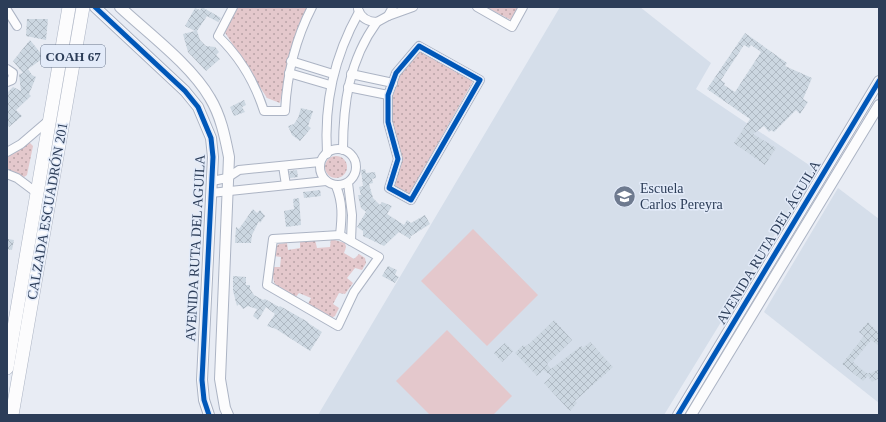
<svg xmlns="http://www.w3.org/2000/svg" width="886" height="422" font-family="'Times New Roman',serif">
  <defs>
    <pattern id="park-dots" width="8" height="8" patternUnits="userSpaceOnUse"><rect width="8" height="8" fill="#e4c8cc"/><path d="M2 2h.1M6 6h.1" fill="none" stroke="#b9a4a8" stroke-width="1.8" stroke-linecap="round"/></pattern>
    <pattern id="building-cross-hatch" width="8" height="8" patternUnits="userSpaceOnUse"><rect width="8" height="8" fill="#ccd7e1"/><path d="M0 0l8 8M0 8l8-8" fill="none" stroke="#afb9c3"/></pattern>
  </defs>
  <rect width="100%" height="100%" fill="#e8ecf4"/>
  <g fill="#d5deea">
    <polygon points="560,7 640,7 711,63 696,89 815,169 664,415 318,415"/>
    <polygon points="838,188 879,219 879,403 764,312"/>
  </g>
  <g fill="#e4c8cc">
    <polygon points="473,229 538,295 487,346 421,281"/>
    <polygon points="447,330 512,396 493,415 430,415 396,381"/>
  </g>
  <g fill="url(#park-dots)">
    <polygon points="238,7 309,7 289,58 280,103 267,98 224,31"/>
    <polygon points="486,7 519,7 511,20"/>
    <polygon points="420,51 473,81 409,195 393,187 402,157 391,122 392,96 399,76"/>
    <polygon points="29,142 33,146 27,175 24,177 7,169 7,157"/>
    <circle cx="336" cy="167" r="11"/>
    <path d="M331,239L345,243L346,247L344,253L354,259L359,254L365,258L366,263L362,270L355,268L347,278L353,283L345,294L339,293L333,304L339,308L335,316L331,318L308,304L311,298L299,293L295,298C277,287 272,289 273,267H280L281,257L274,256L275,248L279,244L287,243L288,250L300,248V241L315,240L317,248L330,247Z"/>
  </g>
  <g fill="url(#building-cross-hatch)" fill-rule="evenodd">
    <polygon points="202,7 221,18 218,22 207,16 197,31 200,40 206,46 215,47 219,52 216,55 220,59 206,71 188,52 183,34 195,31 185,26 195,8 200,10"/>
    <polygon points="27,19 48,19 46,40 26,36"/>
    <path d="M745,33L787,63L785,66L812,78L803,99L808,102L800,114L796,110L774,132L771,130L769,132L764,126L753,134L776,148L765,165L734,143L750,119L707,89ZM744,45L749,48L751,45L761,52L735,92L724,85L725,83L721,80Z"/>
    <polygon points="30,40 43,56 41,58 42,59 28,69 32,75 36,77 29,94 31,96 16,110 22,116 9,127 7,124 7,93 13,87 21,91 19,74 23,73 13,61"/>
    <polygon points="244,100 246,105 242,107 245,112 234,116 230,107"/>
    <polygon points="301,108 313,111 308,126 311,128 300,141 292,135 288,126 294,124 298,118"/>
    <polygon points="365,169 366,173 375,172 376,178 372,179 373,183 369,184 373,198 380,205 382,202 392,206 387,214 404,225 407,220 411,223 425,215 430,224 411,236 410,239 399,232 384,246 363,236 363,231 357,227 366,212 361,208 358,195 361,195 359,187 363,186 361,170"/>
    <polygon points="297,170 298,177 290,178 289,171"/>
    <polygon points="320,190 321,196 304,198 303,192"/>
    <polygon points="299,198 301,225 286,227 284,211 294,209 293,199"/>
    <polygon points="253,209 257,213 260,210 265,216 260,223 259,221 252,235 251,243 235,243 236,227 239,229"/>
    <polygon points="8,239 14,240 12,250 7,249"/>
    <polygon points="388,266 397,270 395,275 399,277 395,283 382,276"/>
    <polygon points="233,276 246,277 246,285 250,285 250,289 254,295 263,300 265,299 279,307 280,306 308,322 308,323 322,332 310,351 276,329 267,326 275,314 266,307 258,320 253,316 257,309 248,306 243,309 239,304 237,306 233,291"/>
    <polygon points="554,320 572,340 547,364 551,369 581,346 583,348 590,342 613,367 575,401 577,403 570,411 544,383 552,376 543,370 537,376 515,353 523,345 525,347 530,343"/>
    <polygon points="868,322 879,333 879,346 871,340 853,362 866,373 871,373 879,369 879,378 872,382 868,376 863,381 842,364 864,336 859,332"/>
    <polygon points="505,343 513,351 502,362 494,353"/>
  </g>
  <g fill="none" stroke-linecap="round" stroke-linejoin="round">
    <defs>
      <g id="minor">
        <path d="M233,7L218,36C239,56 255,83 264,111H285C287,74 295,40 312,7"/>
        <polyline points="477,7 512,27 523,7"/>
        <path d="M358,9C361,18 368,22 377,22L388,16L393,7"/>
        <polyline points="7,10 17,26"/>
        <polyline points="388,16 413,7"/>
        <polygon points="419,46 480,80 411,200 389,188 398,159 388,122 388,95 396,73"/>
        <polyline points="291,61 333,74"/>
        <polyline points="7,69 13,73 12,80 7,82"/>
        <polyline points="289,73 330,85"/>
        <polyline points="351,74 393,83"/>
        <polyline points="348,87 388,95"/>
        <circle cx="338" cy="167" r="18"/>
        <path d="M343,150C343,104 349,60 377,22"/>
        <polyline points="7,152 21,144 49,120"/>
        <path d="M327,154C324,102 334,57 359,12"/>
        <polyline points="283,166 286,185"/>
        <polyline points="7,174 17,178 37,193"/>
        <polyline points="212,181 227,178 239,170 320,162"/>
        <polyline points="348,183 352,215 351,241"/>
        <path d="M336,186C343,203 342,217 340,235"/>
        <polyline points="211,193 326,181"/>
        <polygon points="340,235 379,257 354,292 338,326 267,285 273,239"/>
      </g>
      <g id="tertiary">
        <polyline points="95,7 185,91 198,107 211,138 213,157 202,380 204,400 209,415"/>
        <path d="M120,7C149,34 191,65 210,98C221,116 225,137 229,157L220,379L225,408L228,415"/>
        <polyline points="678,415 879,81"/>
        <polyline points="691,415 879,105"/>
      </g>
      <g id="primary">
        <polyline points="7,368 69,7"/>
        <polyline points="12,415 83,7"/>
      </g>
    </defs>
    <use href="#minor" stroke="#acb4c4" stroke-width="10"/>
    <use href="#tertiary" stroke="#acb4c4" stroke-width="12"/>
    <use href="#primary" stroke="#acb4c4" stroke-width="14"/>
    <use href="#minor" stroke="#fcfcfd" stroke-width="8"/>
    <use href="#tertiary" stroke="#fcfcfd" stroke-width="10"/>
    <use href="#primary" stroke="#fcfcfd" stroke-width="13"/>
    <defs>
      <g id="cycleway">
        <polyline points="95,7 185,91 198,107 211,138 213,157 202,380 204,400 209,415"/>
        <polygon points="419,46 480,80 411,200 389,188 398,159 388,122 388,95 396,73"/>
        <polyline points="678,415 879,81"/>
      </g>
    </defs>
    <use href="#cycleway" stroke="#e3ebf9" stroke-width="8"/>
    <use href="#cycleway" stroke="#0057b8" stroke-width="5"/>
  </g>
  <defs>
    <symbol id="school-disc" viewBox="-11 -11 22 22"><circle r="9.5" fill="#6e7a8f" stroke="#e3ebf9"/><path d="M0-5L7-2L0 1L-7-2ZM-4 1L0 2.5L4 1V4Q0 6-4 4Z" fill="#fff"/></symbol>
  </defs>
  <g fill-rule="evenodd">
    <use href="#school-disc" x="612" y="184" width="25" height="25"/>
  </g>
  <g text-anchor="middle" stroke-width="3" stroke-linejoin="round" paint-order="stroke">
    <rect fill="#e3ebf9" stroke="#637188" stroke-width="1" x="41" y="45" width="64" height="22" rx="3"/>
    <g font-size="13" font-weight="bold" fill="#2c3d58">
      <text x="73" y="61">COAH 67</text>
    </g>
    <g font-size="14" fill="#2c3d58" stroke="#e3ebf9" text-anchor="start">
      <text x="640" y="193">Escuela<tspan x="640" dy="16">Carlos Pereyra</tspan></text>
    </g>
    <g font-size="14" fill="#2c3d58" stroke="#e3ebf9">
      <text transform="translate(47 211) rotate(-80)" y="5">CALZADA ESCUADRÓN 201</text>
      <text transform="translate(768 242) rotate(-59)" y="5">AVENIDA RUTA DEL ÁGUILA</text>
      <text transform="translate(195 248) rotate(-87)" y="5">AVENIDA RUTA DEL AGUILA</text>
    </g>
  </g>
  <rect width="886" height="422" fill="none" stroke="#2c3d58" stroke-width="16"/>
</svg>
